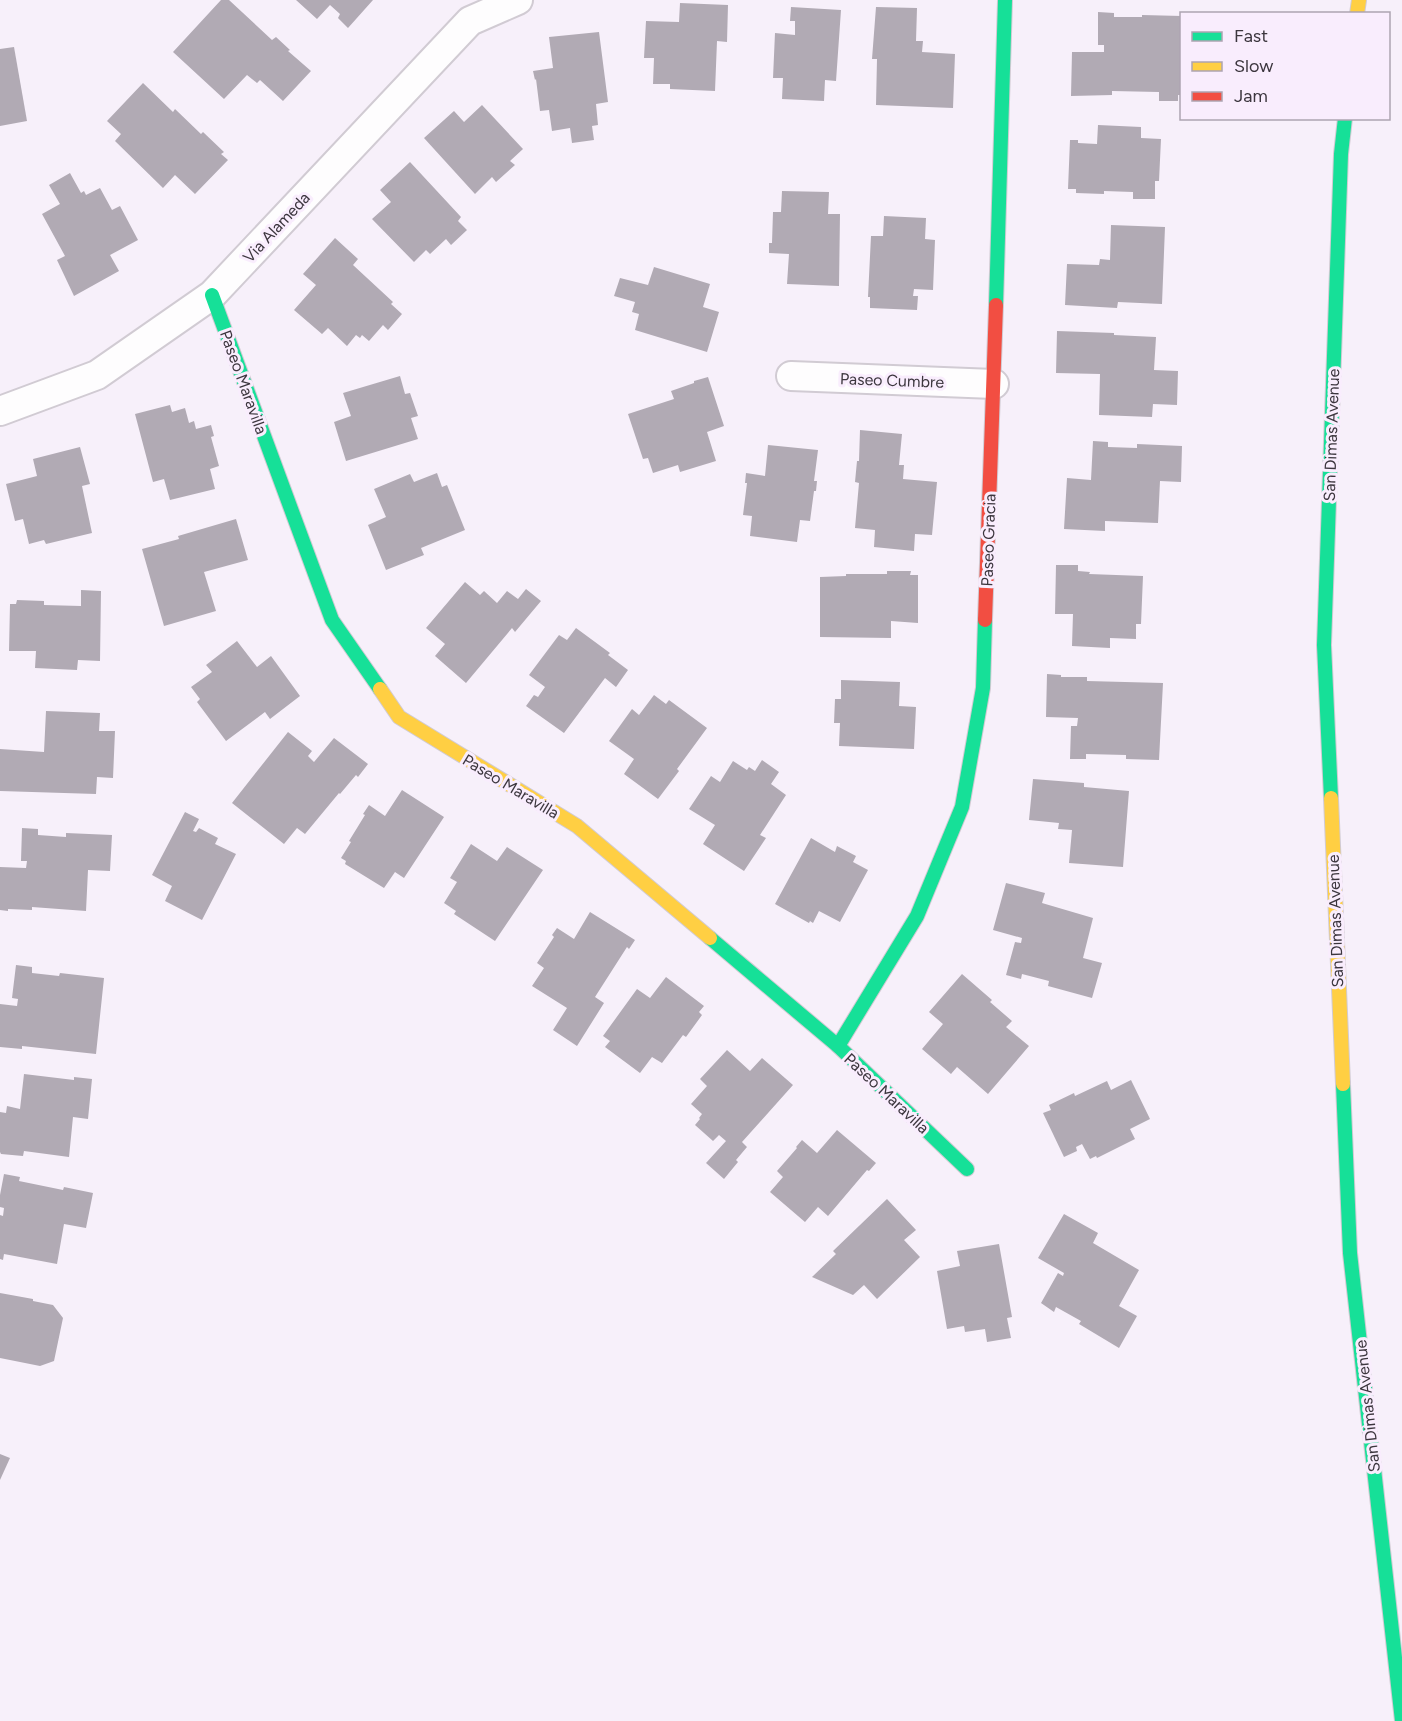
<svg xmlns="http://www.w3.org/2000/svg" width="1402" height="1721" font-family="Figtree,sans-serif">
  <rect width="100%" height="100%" fill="#f7f0fa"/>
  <g fill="#b1aab4">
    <polygon points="221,0 229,0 272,40 276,37 290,50 288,51 311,71 283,101 260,80 257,83 247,75 224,99 173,52"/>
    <polygon points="296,0 373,0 348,28 338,18 340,14 330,5 317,19"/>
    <polygon points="680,3 728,5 727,42 717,41 715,91 670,89 670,84 653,84 654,58 644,58 646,21 679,22"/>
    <polygon points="791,7 841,10 836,81 825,80 824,101 782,99 783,78 773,78 775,33 795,35 795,21 790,21"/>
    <polygon points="876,7 917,8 916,41 923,41 922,52 955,54 953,108 876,105 877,59 872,59"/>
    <polygon points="1098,12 1114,13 1114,17 1142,17 1142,15 1182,16 1180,75 1182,75 1182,95 1178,95 1178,101 1159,101 1159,92 1112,91 1112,95 1071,96 1072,52 1104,52 1104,45 1098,45"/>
    <polygon points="599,32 608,102 596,104 598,125 592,126 594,140 572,143 570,128 552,131 549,110 540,111 536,79 535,80 533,71 553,68 549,37"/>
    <polygon points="14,47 27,121 0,126 0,49"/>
    <polygon points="143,83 173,112 175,109 201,134 203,132 224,152 221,154 228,160 195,194 175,175 163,188 115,141 121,134 107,121"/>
    <polygon points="482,105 523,149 510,161 515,165 496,182 492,177 475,194 424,138 454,111 464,122"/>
    <polygon points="1098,125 1141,127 1141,138 1161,139 1159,181 1155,181 1155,199 1133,199 1133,192 1104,191 1104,194 1076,193 1076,189 1068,189 1070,140 1078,140 1078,143 1097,144"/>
    <polygon points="410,162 461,217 458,221 467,230 451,245 446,239 430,254 426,250 414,262 372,219 391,202 380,190"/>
    <polygon points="70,173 81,193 84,191 86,195 100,188 112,210 120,206 138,240 110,255 119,271 74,296 57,260 65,256 42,214 60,204 49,185"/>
    <polygon points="782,191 829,192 828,214 840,214 839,286 787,284 789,254 769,253 769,243 772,243 773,212 781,212"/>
    <polygon points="884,216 926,218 925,239 935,240 933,290 914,289 913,296 918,296 917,310 870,308 870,297 868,297 871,236 883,236"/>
    <polygon points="1111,225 1165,227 1162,304 1118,302 1117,308 1065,305 1067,264 1099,265 1100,259 1110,260"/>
    <polygon points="335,238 358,259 353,265 393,302 391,304 402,314 388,330 383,325 369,341 362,335 360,338 356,335 347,346 328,328 322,334 294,310 316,285 303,274"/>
    <polygon points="654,267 710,284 703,307 719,312 707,352 635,330 639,314 632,312 635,302 614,296 620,278 648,285"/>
    <polygon points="1057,331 1114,333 1114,335 1156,337 1154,370 1178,371 1177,405 1153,404 1152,417 1099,415 1100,374 1056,373"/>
    <polygon points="400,376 405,394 410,393 418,416 411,418 418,439 346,461 334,422 351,416 343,393"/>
    <polygon points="708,377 724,426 707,432 716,461 680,472 678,465 653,473 648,458 643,459 628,414 674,399 671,391 694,383 694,381"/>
    <polygon points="170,405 172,412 185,408 189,423 194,421 196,429 211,425 214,436 211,437 219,466 210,469 215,489 170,500 164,479 153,482 135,414"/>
    <polygon points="860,430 902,434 899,465 904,465 903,479 937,482 932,535 915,534 914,551 874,547 875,530 855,528 859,483 855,482 857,461 859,461"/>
    <polygon points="1093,441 1108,442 1108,447 1137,448 1137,444 1182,446 1181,482 1160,481 1158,523 1105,521 1105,531 1064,529 1067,478 1091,480"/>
    <polygon points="768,445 818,450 814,481 817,481 816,491 814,491 810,521 800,520 797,542 750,536 752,516 743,515 747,483 745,483 746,473 765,476"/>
    <polygon points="80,447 90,484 82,486 92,533 46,544 44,540 29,544 23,519 15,521 6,484 37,476 33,459"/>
    <polygon points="437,473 442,487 447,485 465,530 421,548 424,555 386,570 368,525 386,517 374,489 410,474 414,482"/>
    <polygon points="236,519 248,560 204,572 216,611 164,626 142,549 179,539 178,536"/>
    <polygon points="1056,565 1078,565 1078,571 1090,572 1089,574 1143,576 1141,624 1136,624 1136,639 1110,638 1110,648 1072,646 1073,614 1055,614"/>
    <polygon points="887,571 911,571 910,575 918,575 918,623 891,621 891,638 820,637 820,577 846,576 846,574 887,574"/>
    <polygon points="465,582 480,595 484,591 497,603 507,591 518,599 526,589 541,601 515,632 512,628 466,683 435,656 445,644 426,628"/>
    <polygon points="81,590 101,591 100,661 78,660 77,670 35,668 36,651 9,651 10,604 16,604 17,600 44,601 44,605 81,606"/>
    <polygon points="576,628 610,653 608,655 628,670 616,687 605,678 564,733 526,706 534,695 538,697 545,687 529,675 559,635 567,640"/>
    <polygon points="237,641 257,667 271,656 300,696 270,719 265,712 226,741 197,702 200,699 191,687 212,672 206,665"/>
    <polygon points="1047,674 1061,675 1061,677 1087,677 1087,681 1163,683 1159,760 1126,759 1126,755 1086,754 1086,759 1070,759 1071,726 1077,726 1078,718 1046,717"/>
    <polygon points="841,680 900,682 899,706 916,707 914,749 839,746 840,723 834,723 835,699 841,699"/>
    <polygon points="654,695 666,704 669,700 707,728 677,769 679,771 658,799 624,774 634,759 609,741 632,709 639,715"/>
    <polygon points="46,711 100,713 99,731 115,731 113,778 97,777 96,794 0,791 0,749 44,752"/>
    <polygon points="288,732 312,751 308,756 314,762 334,738 368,764 358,777 356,775 340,794 339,793 305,834 297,828 284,844 232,803"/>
    <polygon points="762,760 779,772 771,784 786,795 760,835 766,838 744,871 703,844 715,825 689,809 711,776 720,782 733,761 747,770 749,767 755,771"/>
    <polygon points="1033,779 1084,783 1084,787 1129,791 1123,867 1069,863 1072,830 1058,829 1059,823 1029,820"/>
    <polygon points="402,790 444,817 404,878 395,872 384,888 345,864 346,861 341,858 351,842 349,841 365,815 363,814 369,805 385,816"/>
    <polygon points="185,812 199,819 193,831 196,832 199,828 218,838 215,844 236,854 202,920 165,901 172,886 152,875"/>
    <polygon points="22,828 38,829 38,835 66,837 66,833 112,835 110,871 88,870 86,911 32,907 32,910 8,909 8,911 0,910 0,867 26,868 27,861 21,861"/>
    <polygon points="811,838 835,852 837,846 856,856 853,862 868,870 840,922 819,911 813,923 810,921 809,923 775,904"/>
    <polygon points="471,844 497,861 507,847 543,870 495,941 454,914 456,911 444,903 457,882 450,878"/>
    <polygon points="1006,883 1045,893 1042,903 1093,918 1083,958 1102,963 1092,998 1048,986 1049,981 1022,974 1021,979 1006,975 1015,942 1021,943 1022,938 993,930"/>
    <polygon points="590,912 635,940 629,949 627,947 595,997 604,1003 577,1046 553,1030 567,1008 532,986 544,968 537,963 554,937 552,935 557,928 574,939"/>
    <polygon points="16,965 32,967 32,973 59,976 60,973 104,978 96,1054 22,1046 22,1049 0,1047 0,1004 17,1006 18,999 12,998"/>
    <polygon points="962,974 992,1000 990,1002 1012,1021 1006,1027 1029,1046 988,1094 957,1067 951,1074 922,1049 943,1024 929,1012"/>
    <polygon points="666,977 704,1006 699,1012 702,1015 686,1037 683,1035 662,1063 652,1057 640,1073 605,1047 610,1041 603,1036 637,989 650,998"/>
    <polygon points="727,1050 750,1071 762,1058 793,1085 742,1142 747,1147 736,1160 738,1162 724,1179 706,1163 726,1141 719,1135 713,1141 695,1125 700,1119 699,1118 702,1114 691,1104 707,1086 700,1079"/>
    <polygon points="24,1074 74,1080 74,1077 92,1079 88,1119 73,1117 69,1157 24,1151 23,1156 1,1154 0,1152 0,1112 6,1113 7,1106 20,1109"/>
    <polygon points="1131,1080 1150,1119 1130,1129 1135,1139 1097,1158 1096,1156 1090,1159 1082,1144 1076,1147 1077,1151 1064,1157 1043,1113 1051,1110 1049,1105 1074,1093 1075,1096 1107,1081 1111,1090"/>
    <polygon points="837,1130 876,1163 869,1171 867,1170 828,1216 818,1207 805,1222 770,1192 783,1177 777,1171 797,1148 796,1147 802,1140 817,1153"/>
    <polygon points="4,1174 20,1177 19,1181 63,1190 64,1187 93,1193 86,1228 64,1224 57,1264 4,1254 3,1260 0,1259 0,1215 3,1216 4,1208 0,1207 0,1195"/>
    <polygon points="887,1199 916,1230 904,1240 920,1257 877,1299 864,1285 853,1295 812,1277 836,1254 833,1251"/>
    <polygon points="1064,1214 1098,1233 1093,1243 1139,1270 1119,1306 1137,1316 1119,1348 1079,1324 1081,1321 1056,1307 1054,1312 1041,1303 1058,1273 1063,1276 1064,1273 1038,1258"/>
    <polygon points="999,1244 1012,1317 1007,1318 1011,1338 987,1342 985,1329 965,1332 964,1326 947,1329 937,1271 960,1266 957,1251"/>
    <polygon points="0,1293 33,1299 33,1301 53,1305 63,1318 54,1361 40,1366 0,1358"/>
    <polygon points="0,1454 10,1458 0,1480"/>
  </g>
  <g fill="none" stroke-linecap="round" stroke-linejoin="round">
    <defs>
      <g id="street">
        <polyline points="791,376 994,384"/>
        <polyline points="0,411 97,375 212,295 470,21 518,0"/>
      </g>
      <g id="fast">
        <polyline points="212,295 332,620 380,689"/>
        <polyline points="996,305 1005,0"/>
        <polyline points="1331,798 1324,645 1341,154 1345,118"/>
        <polyline points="710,938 838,1046 967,1169"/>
        <polyline points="838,1046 917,916 962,807 983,688 985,620"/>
        <polyline points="1343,1084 1350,1253 1402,1721"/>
      </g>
      <g id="slow">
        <polyline points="1357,14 1359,0"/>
        <polyline points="380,689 399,717 577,826 710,938"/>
        <polyline points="1331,798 1343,1084"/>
      </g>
      <polyline id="jam" points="985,620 996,305"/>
    </defs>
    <use href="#street" stroke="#d1cbd3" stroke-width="32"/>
    <use href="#fast" stroke="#d1cbd3" stroke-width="16"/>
    <use href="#slow" stroke="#d1cbd3" stroke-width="16"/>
    <use href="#jam" stroke="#d1cbd3" stroke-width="16"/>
    <use href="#street" stroke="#fefdfe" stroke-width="28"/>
    <use href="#fast" stroke="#16e098" stroke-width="14"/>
    <use href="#slow" stroke="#ffcf43" stroke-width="14"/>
    <use href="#jam" stroke="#f24e42" stroke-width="14"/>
  </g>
  <g text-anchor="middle" stroke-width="6" stroke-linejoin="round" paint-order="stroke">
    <g font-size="16" fill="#3c363e" stroke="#f9edfd">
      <text transform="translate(276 227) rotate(-47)" y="6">Via Alameda</text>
      <text transform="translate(892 380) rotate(2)" y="6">Paseo Cumbre</text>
      <text transform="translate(244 382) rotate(70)" y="6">Paseo Maravilla</text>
      <text transform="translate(1331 435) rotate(-88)" y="6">San Dimas Avenue</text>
      <text transform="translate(988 540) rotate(-88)" y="6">Paseo Gracia</text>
      <text transform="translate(511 786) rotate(31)" y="6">Paseo Maravilla</text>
      <text transform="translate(1335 921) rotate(-92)" y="6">San Dimas Avenue</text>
      <text transform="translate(887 1093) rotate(43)" y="6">Paseo Maravilla</text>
      <text transform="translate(1367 1406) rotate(-96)" y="6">San Dimas Avenue</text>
    </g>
  </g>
  <rect x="1180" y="12" width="210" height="108" fill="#f9edfd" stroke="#ada4b1" stroke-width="1.5"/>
  <rect x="1192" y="32" width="30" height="9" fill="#16e098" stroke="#ada4b1" stroke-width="1.5"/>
  <text x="1234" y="42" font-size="18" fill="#3c363e">Fast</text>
  <rect x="1192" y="62" width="30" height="9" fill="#ffcf43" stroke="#ada4b1" stroke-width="1.5"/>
  <text x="1234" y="72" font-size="18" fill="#3c363e">Slow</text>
  <rect x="1192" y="92" width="30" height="9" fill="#f24e42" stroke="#ada4b1" stroke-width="1.5"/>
  <text x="1234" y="102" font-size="18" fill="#3c363e">Jam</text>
</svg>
